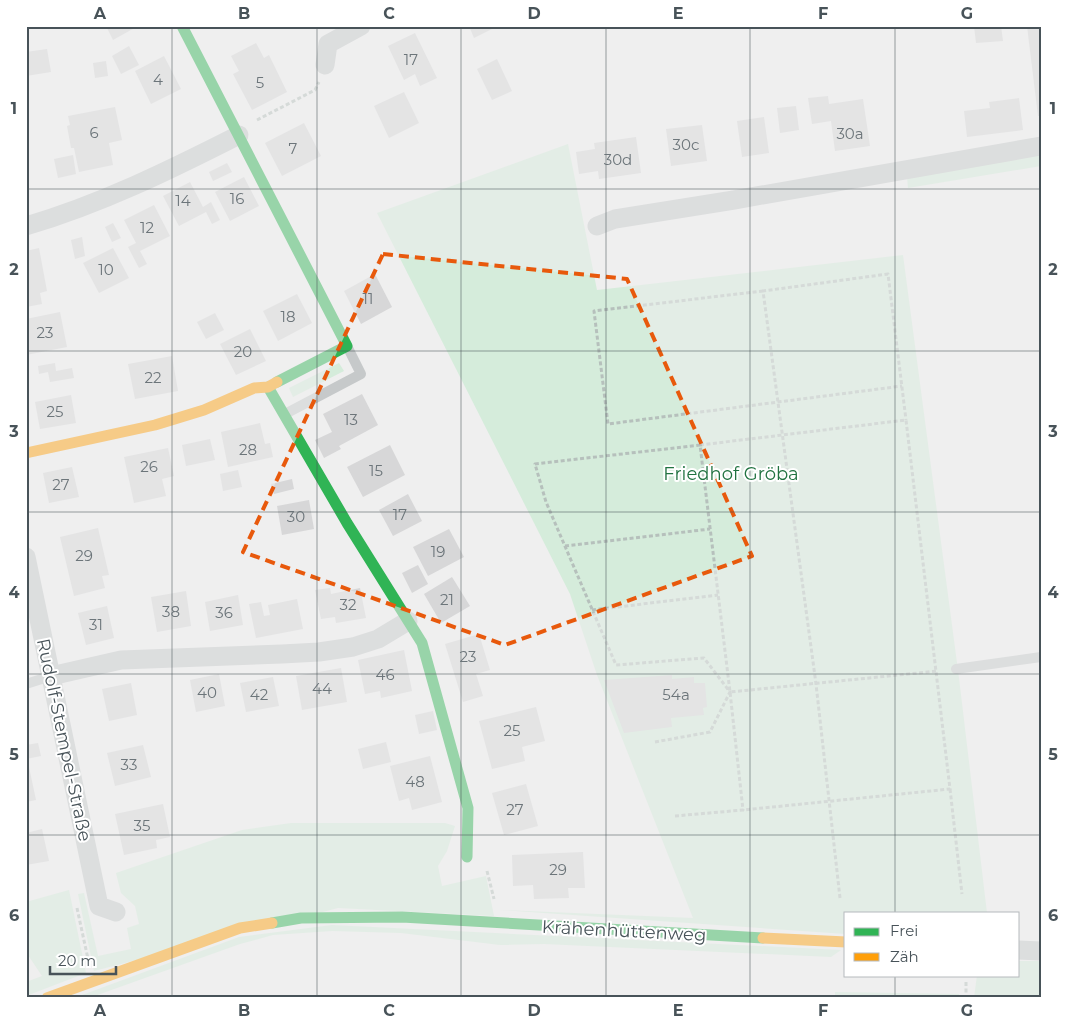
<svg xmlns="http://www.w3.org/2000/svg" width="1067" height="1024" font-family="Montserrat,sans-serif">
  <rect width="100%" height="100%" fill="#efefef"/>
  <g fill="#d5ecdb">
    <polygon points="568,144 597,290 903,255 959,678 987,913 846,913 846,934 499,910 693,918 597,675 570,594 377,213"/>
    <polygon points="1041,153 1041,166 908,188 907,176"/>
    <polygon points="339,363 344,371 293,397 289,388"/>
    <polygon points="291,823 445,823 455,826 447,851 438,866 442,886 486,876 494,916 338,908 94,971 78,894 84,893 98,956 131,949 127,928 139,924 135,906 121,893 116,873 242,830"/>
    <polygon points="69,890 86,973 26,996 26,982 42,976 26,952 26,902"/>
    <polygon points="332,925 841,950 831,957 544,944 500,945 401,933 332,931 273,935 240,944 89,998 74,998 239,937"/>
    <polygon points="1018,961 1041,961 1041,998 974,998 977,975 1018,975"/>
    <polygon points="835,992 959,994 959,998 835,998"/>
  </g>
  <g fill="#d7d7d8">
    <polygon points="106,26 138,26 113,40"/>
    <polygon points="469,26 498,26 474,38"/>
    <polygon points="974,26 1001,26 1003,41 976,43"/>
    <polygon points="1027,26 1041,26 1041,116 1038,116"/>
    <polygon points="415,33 437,78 420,86 415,74 404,80 388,46"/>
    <polygon points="256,43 264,58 269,55 287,92 252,110 233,74 239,71 231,56"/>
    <polygon points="129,46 139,65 121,74 112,56"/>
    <polygon points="47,49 51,72 26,76 26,52"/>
    <polygon points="164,56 181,89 151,104 135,71"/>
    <polygon points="497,59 512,91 492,100 477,69"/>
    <polygon points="106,61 108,76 95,78 93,63"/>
    <polygon points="404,92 419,123 389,138 374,106"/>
    <polygon points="828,96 829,104 863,99 870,146 835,151 831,121 812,124 808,98"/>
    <polygon points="1019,98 1023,130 967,137 964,111 990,108 989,102"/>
    <polygon points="796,106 799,130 780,133 777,108"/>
    <polygon points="115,107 122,140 109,143 113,165 79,172 74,148 71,148 67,126 70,125 68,116"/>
    <polygon points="764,117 769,153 742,157 737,121"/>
    <polygon points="304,123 321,156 282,176 265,143"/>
    <polygon points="702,125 707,161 671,166 666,129"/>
    <polygon points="636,137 641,173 599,179 598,171 579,174 576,152 595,149 594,143"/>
    <polygon points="73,155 76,174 58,178 54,159"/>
    <polygon points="227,163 232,172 213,181 209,172"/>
    <polygon points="244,177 259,206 230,221 215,192"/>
    <polygon points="190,182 203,207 211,202 220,220 212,224 206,212 179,226 163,196"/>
    <polygon points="154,205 170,236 140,251 147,264 139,268 128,247 136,243 124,220"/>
    <polygon points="113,223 121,238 112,242 105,227"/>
    <polygon points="82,237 85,256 75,259 71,240"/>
    <polygon points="39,248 47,291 40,293 42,304 26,307 26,251"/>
    <polygon points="113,248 129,278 99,293 83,263"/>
    <polygon points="375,274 392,307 361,324 344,291"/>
    <polygon points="297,294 312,323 278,341 263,311"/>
    <polygon points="60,312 67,347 26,355 26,319"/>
    <polygon points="215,313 224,330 206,339 197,322"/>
    <polygon points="250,329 266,361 236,375 220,344"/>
    <polygon points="172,356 178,391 135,399 128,364"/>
    <polygon points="55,363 56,371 72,368 74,378 50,382 48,372 39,374 38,366"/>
    <polygon points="362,394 378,425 339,446 341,449 324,458 315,440 332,432 323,414"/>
    <polygon points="71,395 76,423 40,429 35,402"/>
    <polygon points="260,423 265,444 270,443 273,457 228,467 221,432"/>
    <polygon points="210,439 215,460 186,466 182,445"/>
    <polygon points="390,445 405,475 363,497 347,467"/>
    <polygon points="168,448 174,476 162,479 166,496 134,503 124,457"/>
    <polygon points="72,467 79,497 49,503 43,473"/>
    <polygon points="238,470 242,487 223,491 220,474"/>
    <polygon points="292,479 294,489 274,494 271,484"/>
    <polygon points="408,494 422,521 393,536 379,510"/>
    <polygon points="309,500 314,529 282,535 277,506"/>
    <polygon points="98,528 109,575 102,576 105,588 74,596 60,537"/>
    <polygon points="449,529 464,557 428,576 413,547"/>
    <polygon points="418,565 428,584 412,593 402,573"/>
    <polygon points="452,577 470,606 441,623 424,594"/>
    <polygon points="330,588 331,594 360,588 366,618 336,623 335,617 321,619 315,590"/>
    <polygon points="186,591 191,626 157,632 151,597"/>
    <polygon points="238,595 243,625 210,631 205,602"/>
    <polygon points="297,599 303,629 256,638 249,604 261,602 264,616 270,615 268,605"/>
    <polygon points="107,606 114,638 86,645 78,613"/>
    <polygon points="479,634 490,670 476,674 483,696 463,702 445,644"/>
    <polygon points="404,650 412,691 381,698 380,691 365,694 358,660"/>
    <polygon points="341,668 347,702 302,710 296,676"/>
    <polygon points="219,674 225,706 196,712 190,680"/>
    <polygon points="672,675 672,679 694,677 694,683 705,683 707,707 703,708 704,715 671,718 672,727 624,733 604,680"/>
    <polygon points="273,677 279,706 246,712 240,683"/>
    <polygon points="131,683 137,715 109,721 102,689"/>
    <polygon points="536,707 545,741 522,747 525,761 492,769 479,721"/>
    <polygon points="433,711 437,730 419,734 415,715"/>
    <polygon points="386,742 391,762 363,769 358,749"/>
    <polygon points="38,743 41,756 26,759 26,745"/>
    <polygon points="143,745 151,777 115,786 107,753"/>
    <polygon points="430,756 442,802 412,810 409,798 399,801 390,766"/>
    <polygon points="26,767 29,767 36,800 26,802"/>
    <polygon points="526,784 538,826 504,835 492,793"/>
    <polygon points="163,804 170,837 156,840 157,848 124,855 115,814"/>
    <polygon points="42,829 49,861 26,865 26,833"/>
    <polygon points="583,852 585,888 568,888 569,898 534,899 533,885 513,886 512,855"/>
  </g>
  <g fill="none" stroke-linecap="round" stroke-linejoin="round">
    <g stroke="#b6c0bc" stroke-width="3" stroke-dasharray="4 2.5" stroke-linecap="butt">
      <polyline points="257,120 315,90 319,82"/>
      <polyline points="763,291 594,311 608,424 902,386"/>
      <polyline points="700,445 906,420 950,789 743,810"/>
      <polyline points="565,546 710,529"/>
      <polyline points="592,610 718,595"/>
      <polyline points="655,742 710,732 730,692 704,658 616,665 546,502 535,464 700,445 730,692"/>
      <polyline points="950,789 962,894"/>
      <polyline points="675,816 743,810 730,692 938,671"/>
      <polyline points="487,871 494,899"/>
      <polyline points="840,898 816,684 763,291 888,274 906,420"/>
      <polyline points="77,908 88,959"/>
      <polyline points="966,982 966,998"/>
    </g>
    <g stroke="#c6c9ca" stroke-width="10">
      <polyline points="285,414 361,374 347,346"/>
      <polyline points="956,669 1041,657"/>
      <polyline points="26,684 51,676"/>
    </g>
    <g stroke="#c6c9ca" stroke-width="19">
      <polyline points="325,65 328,44 361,26"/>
      <path d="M26,226C101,204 170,170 239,135"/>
      <polyline points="597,226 615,219 734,200 1041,146"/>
      <polyline points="26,557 99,906 116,912"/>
      <polyline points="51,676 121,660 282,654 319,652 353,647 378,639 408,621"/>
      <polyline points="1018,950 1041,951"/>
    </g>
    <g stroke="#30b455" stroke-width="11">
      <polyline points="182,26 347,346 277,382"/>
      <polyline points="268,387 347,523 422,643 468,808 467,857"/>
      <polyline points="272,923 301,918 402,917 763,938"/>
    </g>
    <g stroke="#ff9f0a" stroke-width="11">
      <polyline points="26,453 155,425 204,410 254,388 268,387 277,382"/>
      <polyline points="763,938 846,942"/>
      <polyline points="47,998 240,928 272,923"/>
    </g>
  </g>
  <path d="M0 0H1067V1024H0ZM383,254L627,279L752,556L505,645L243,552Z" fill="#efefef" fill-opacity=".55" fill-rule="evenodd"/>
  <path fill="none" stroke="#e8590c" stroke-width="4" stroke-dasharray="10 6" stroke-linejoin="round" d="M383,254L627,279L752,556L505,645L243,552Z"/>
  <path fill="none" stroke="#485359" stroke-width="1" stroke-opacity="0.55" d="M172,26V998M317,26V998M461,26V998M606,26V998M750,26V998M895,26V913M26,189H1041M26,351H1041M26,512H1041M26,674H1041M26,835H1041M895,975V998"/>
  <g text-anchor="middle" stroke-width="4" stroke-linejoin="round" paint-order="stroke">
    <g font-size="15" fill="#6c757a">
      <text x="411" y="65">17</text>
      <text x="158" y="85">4</text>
      <text x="260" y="88">5</text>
      <text x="94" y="138">6</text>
      <text x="850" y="139">30a</text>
      <text x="686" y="150">30c</text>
      <text x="293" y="154">7</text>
      <text x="618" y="165">30d</text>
      <text x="237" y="204">16</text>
      <text x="183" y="206">14</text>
      <text x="147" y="233">12</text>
      <text x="106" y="275">10</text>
      <text x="368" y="304">11</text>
      <text x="288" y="322">18</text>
      <text x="45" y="338">23</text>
      <text x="243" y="357">20</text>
      <text x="153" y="383">22</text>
      <text x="55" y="417">25</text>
      <text x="351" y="425">13</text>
      <text x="248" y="455">28</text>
      <text x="149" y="472">26</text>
      <text x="376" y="476">15</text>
      <text x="61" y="490">27</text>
      <text x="400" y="520">17</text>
      <text x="296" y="522">30</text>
      <text x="438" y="557">19</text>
      <text x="84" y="561">29</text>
      <text x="447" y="605">21</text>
      <text x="348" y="610">32</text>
      <text x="171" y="617">38</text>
      <text x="224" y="618">36</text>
      <text x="96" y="630">31</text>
      <text x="468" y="662">23</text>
      <text x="385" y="680">46</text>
      <text x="322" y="694">44</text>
      <text x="207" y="698">40</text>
      <text x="259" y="700">42</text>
      <text x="676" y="700">54a</text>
      <text x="512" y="736">25</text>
      <text x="129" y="770">33</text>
      <text x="415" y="787">48</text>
      <text x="515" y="815">27</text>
      <text x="142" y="831">35</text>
      <text x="558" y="875">29</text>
    </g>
    <g font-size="18" fill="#207240" stroke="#fff">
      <text x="731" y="480">Friedhof Gröba</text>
    </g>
    <g font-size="18" fill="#485359" stroke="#fff">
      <text transform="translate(64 740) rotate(78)" y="6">Rudolf-Stempel-Straße</text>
      <text transform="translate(624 931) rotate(3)" y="6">Krähenhüttenweg</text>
    </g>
  </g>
  <rect width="1067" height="1024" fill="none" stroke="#ffffff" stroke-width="55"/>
  <rect x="844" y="912" width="175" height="65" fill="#ffffff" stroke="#b6babd"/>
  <rect x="854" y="928" width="25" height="8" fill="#30b455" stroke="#b6babd"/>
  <text x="890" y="936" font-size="15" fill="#485359">Frei</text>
  <rect x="854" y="953" width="25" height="8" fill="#ff9f0a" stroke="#b6babd"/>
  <text x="890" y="962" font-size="15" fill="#485359">Zäh</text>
  <path d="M50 966v8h66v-8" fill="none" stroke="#485359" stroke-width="2.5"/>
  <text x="58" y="966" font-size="15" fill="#485359" stroke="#ffffff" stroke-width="4" paint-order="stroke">20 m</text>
  <rect x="28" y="28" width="1012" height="968" fill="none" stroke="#485359" stroke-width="2"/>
  <g font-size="16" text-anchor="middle" font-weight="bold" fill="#485359">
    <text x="100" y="19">A</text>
    <text x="244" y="19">B</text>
    <text x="389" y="19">C</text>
    <text x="534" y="19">D</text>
    <text x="678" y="19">E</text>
    <text x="823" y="19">F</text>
    <text x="967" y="19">G</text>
    <text x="14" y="114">1</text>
    <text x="1053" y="114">1</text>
    <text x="14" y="275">2</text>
    <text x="1053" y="275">2</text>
    <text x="14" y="437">3</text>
    <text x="1053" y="437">3</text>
    <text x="14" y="598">4</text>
    <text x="1053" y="598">4</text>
    <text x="14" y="760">5</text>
    <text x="1053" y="760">5</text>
    <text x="14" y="921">6</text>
    <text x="1053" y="921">6</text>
    <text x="100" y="1016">A</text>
    <text x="244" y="1016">B</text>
    <text x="389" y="1016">C</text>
    <text x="534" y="1016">D</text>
    <text x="678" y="1016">E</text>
    <text x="823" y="1016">F</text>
    <text x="967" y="1016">G</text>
  </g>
</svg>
